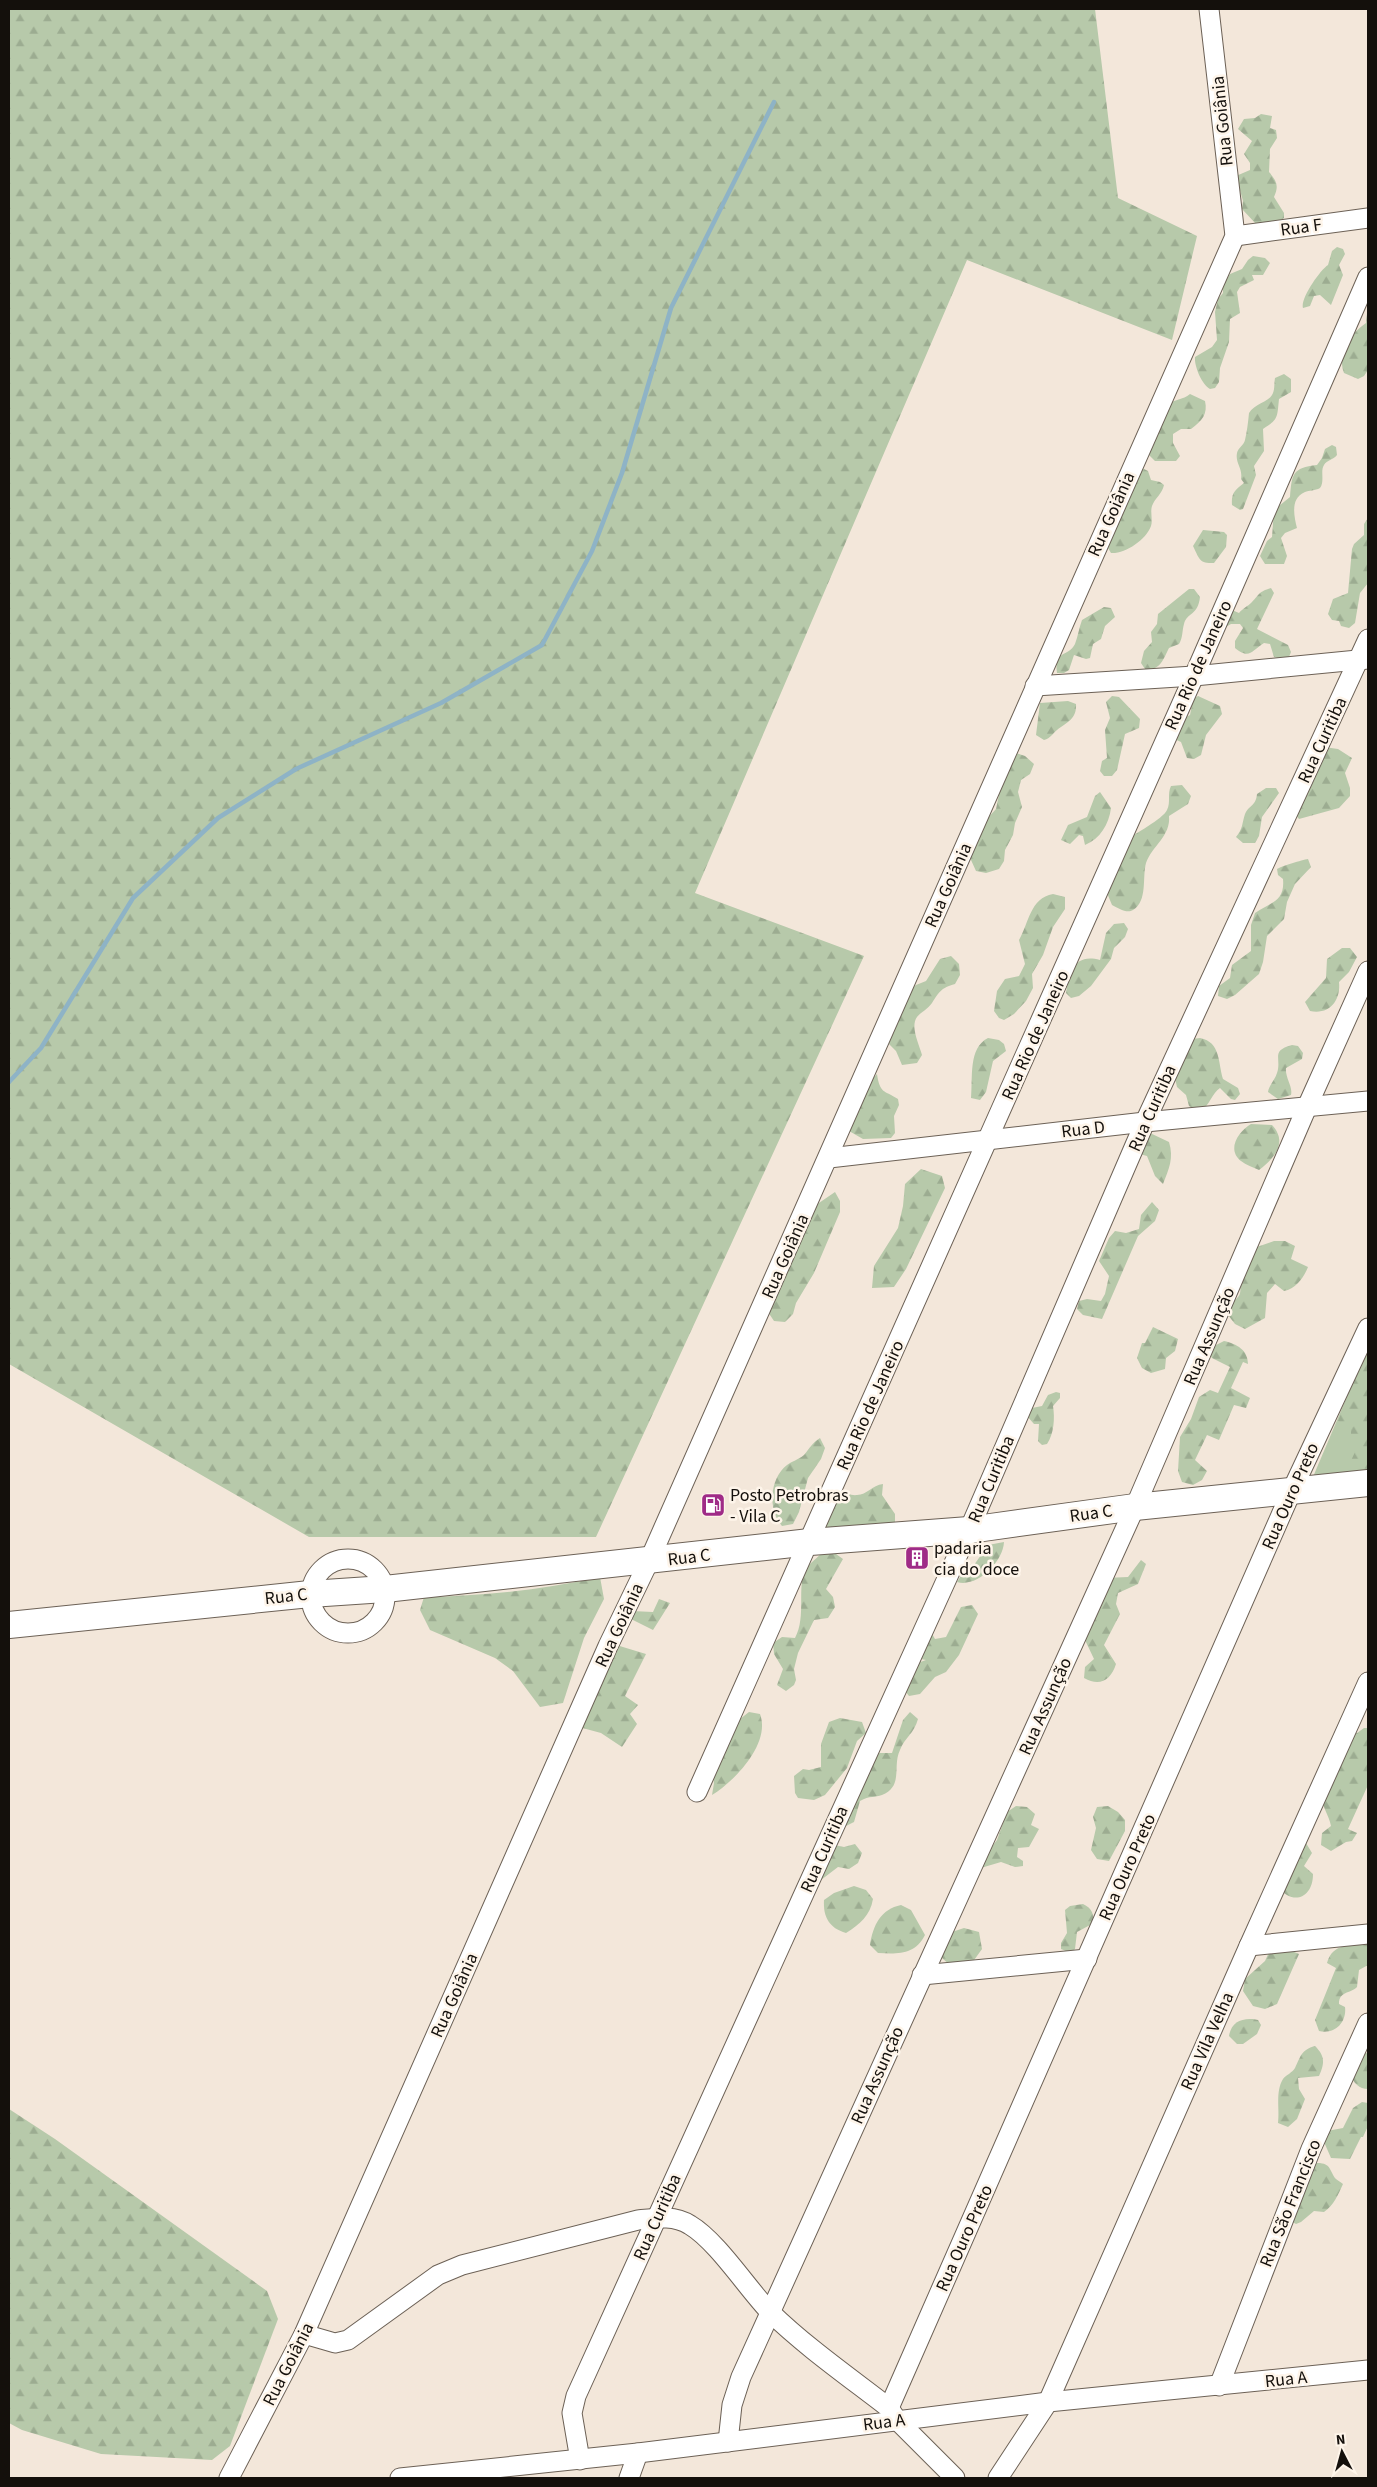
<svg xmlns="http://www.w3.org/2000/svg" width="1377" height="2487" font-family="'Source Sans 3',sans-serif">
  <defs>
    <pattern id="forest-firs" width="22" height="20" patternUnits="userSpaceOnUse" patternTransform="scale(1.25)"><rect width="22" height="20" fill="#b7c9aa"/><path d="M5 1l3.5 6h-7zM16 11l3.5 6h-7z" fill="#9cac91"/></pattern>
  </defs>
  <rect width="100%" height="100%" fill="#f3e7da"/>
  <polygon fill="#b7c9aa" points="1368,1347 1368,1480 1310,1484"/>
  <g fill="url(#forest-firs)">
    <polygon points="9,9 1095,9 1118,198 1197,236 1172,340 967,260 695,893 864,956 596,1537 309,1537 9,1364"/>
    <path d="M1261,114L1272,116L1270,128L1276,130L1277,138L1270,149L1269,172C1277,181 1279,186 1274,197L1284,213V218L1269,228L1256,224L1242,209L1243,201L1236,176L1250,170V163L1244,154L1252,141L1238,129L1244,119L1255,118Z"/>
    <path d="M1337,247L1343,249L1345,254L1339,265L1343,275L1331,305L1320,295L1314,296L1310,306L1303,308C1300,299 1320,270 1328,265L1332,251Z"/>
    <path d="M1253,256L1265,258L1270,263L1263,275H1252L1254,280L1240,287L1237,292L1240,313L1230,319L1229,342L1220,368L1219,382L1215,388L1210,389C1202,385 1194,366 1195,357L1212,347L1217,340L1215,312L1218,299L1223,293V284L1230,274L1242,269L1248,260Z"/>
    <path d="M1368,303V370L1364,376L1358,379L1344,373C1337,353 1350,334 1366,323Z"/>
    <path d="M1284,374L1291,379V392L1279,399C1277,417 1279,419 1263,429L1264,451L1254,466L1256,475L1243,509L1240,510L1232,505C1231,493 1235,490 1244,483L1241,479C1243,468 1235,463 1237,453C1238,448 1244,445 1245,440C1247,431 1248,423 1249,413C1254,404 1268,402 1272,395C1275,391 1274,383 1275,378Z"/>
    <path d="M1190,394L1205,401C1208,414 1202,421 1191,429H1181L1173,434V443L1180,456L1176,461H1155L1149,455L1148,440C1168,425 1157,417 1168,405C1174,399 1183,400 1190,394Z"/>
    <path d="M1332,445L1336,447L1337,455C1333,460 1327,460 1324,465C1320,471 1325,481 1320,488C1315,491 1309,490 1305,492C1290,498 1294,516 1297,528L1285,533L1281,538L1287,556L1284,564H1265L1260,556L1267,541L1272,537L1274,510L1290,497C1292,474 1292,468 1317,465L1322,458L1325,449Z"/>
    <path d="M1142,468L1148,471L1151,480L1160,482L1164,485C1162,494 1155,498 1152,506C1150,512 1153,520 1151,526C1146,540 1125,554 1111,553L1108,548L1110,539Z"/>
    <polygon points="1368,518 1368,583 1360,593 1355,623 1349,628 1341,626 1339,621 1332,620 1328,614 1333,599 1348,593 1352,549 1354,544 1364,535 1364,524"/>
    <path d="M1203,530L1224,532L1227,535L1226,547L1214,563C1199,564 1199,558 1193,546Z"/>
    <path d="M1271,588L1274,593L1257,629L1288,645L1291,652L1289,657L1281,659L1274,657L1270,644L1264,643C1251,651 1250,660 1235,648V641L1243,628L1240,624H1231L1224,628L1232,610L1239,613C1243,608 1247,607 1252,602C1260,594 1258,592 1271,588Z"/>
    <path d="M1189,589H1194L1200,597C1198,616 1187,612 1184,624C1182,631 1183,637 1179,644L1169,648C1163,660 1160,671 1145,669L1141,663L1144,651L1152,642L1151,632L1157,624L1158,614Z"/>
    <path d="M1104,607L1111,608L1115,617L1105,626L1101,639L1093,644L1090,658L1086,659L1074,655L1069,670L1064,673H1057C1054,649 1068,658 1075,644C1078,636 1079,628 1082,620Z"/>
    <polygon points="1112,696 1119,697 1140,719 1139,728 1125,734 1117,770 1112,776 1104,776 1100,771 1102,761 1107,758 1105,730 1110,718 1106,702"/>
    <polygon points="1198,696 1220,706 1222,714 1206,735 1201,755 1194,759 1187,758 1181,742 1172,738 1178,721 1190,715 1193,699"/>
    <path d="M1068,701L1076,704C1077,719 1067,722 1057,730C1052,734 1051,738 1044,740L1036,735L1040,703Z"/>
    <polygon points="1324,747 1338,749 1352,758 1345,773 1350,788 1350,796 1339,808 1299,819 1293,812"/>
    <polygon points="1016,753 1025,756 1034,764 1030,774 1021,780 1018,792 1022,807 1015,823 1013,835 1005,850 1004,861 999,869 986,873 976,871 971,860 970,848 985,821 996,809 1003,775"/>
    <path d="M1182,785L1191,796L1188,804L1169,816C1171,836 1152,846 1146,863C1142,877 1148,901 1133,910C1127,914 1118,908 1112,905L1107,893L1125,841C1134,834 1163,819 1167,810C1171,802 1167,794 1171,786Z"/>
    <path d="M1266,788H1276L1279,793L1262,817L1259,836L1255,843H1243L1236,837C1243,829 1242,823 1245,814C1249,805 1256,806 1257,794Z"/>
    <path d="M1100,792L1111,808C1109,824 1100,839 1085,845L1083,836L1079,835L1070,844L1061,840L1068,825L1087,817L1095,796Z"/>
    <path d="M1308,859L1311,867L1295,884L1287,902L1284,919L1267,936L1263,962L1259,974L1235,995L1227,999L1218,996L1219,986L1230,978L1232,965L1251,951V925L1255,913C1272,902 1285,901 1283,879L1278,875L1277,869C1282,866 1302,860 1308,859Z"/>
    <path d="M1053,894L1065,897V909L1053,927L1043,955L1032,974L1033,988L1026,1001L1014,1014L1004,1020L999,1018L994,1011L997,991L1005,979L1019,976L1025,964L1019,940C1029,923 1030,898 1053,894Z"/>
    <path d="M1124,923L1128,929L1125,937L1114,948L1111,959L1091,986L1079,996L1071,998L1066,993C1070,972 1074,953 1100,960L1106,933L1114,924Z"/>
    <path d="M1342,948H1350L1357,957L1349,972L1339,982C1341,1001 1329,1015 1310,1011L1305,1002L1326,978L1327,959Z"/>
    <path d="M951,956L959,964L960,975L955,984C941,988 939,992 932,1003C928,1009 921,1012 917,1017C910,1027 919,1044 922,1055L917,1063L902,1065L896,1051L889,1044L908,991L916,985L926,981L940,959Z"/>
    <path d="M988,1038L999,1040L1004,1044L1006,1051L993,1061L986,1092L980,1100L971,1098C973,1078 968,1048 988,1038Z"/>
    <path d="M1200,1038C1221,1042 1218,1063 1223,1079L1238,1088L1240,1094L1235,1100L1231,1099L1220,1088C1212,1093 1210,1105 1200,1112L1189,1106L1186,1095L1177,1087L1174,1074L1192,1039Z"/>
    <path d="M1292,1045L1298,1046L1303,1053L1302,1059L1286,1068C1285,1078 1293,1086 1291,1095L1278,1099L1268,1092C1269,1085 1275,1080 1277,1073C1282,1058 1270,1051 1292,1045Z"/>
    <path d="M877,1074C880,1094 884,1090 898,1099L899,1105L894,1116L895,1133L891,1138L863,1139L849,1131C852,1111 864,1112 864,1088Z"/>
    <path d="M1251,1124L1272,1125C1288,1142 1275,1158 1259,1170C1253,1167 1246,1165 1241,1161C1226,1149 1239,1131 1251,1124Z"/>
    <path d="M1150,1133L1169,1142C1174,1158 1169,1169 1163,1184L1155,1176L1147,1156L1136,1153Z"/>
    <polygon points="921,1169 942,1176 945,1188 906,1269 894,1287 872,1288 874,1266 898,1228 903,1206 905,1184"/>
    <polygon points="835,1192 840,1201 840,1212 814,1273 796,1303 793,1314 785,1322 774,1321 768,1312 816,1205"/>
    <polygon points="1152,1202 1159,1210 1155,1221 1138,1236 1102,1319 1083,1315 1077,1309 1079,1301 1087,1299 1101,1301 1105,1294 1109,1276 1099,1261 1109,1238 1115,1231 1126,1233 1139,1229 1141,1215"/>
    <path d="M1274,1241H1285L1295,1246L1291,1259L1308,1267C1304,1277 1296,1289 1284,1291L1275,1284L1267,1293L1265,1318L1245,1329L1235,1324L1228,1315L1230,1304C1245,1293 1239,1292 1240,1277C1241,1268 1250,1256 1254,1248Z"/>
    <polygon points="1153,1327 1178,1339 1175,1351 1166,1358 1165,1369 1151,1373 1142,1368 1137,1358 1142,1343 1145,1343"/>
    <path d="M1224,1341C1237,1344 1248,1350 1248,1364L1243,1362L1231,1388L1250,1398L1246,1408L1234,1405L1219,1440L1207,1435L1195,1460L1207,1471L1202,1480L1193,1485L1182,1482L1178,1471L1180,1437L1191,1419L1199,1397L1210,1390L1218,1393L1230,1367L1212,1358L1210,1355L1214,1346Z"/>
    <polygon points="1368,1347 1368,1402 1365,1408 1368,1410 1368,1469 1348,1467 1355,1452 1351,1443 1351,1428 1338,1421"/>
    <path d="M1056,1392L1060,1393V1398L1053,1406C1055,1418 1054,1434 1047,1444L1042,1445L1038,1441L1039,1424H1034L1027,1416L1032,1408L1042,1406L1048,1395Z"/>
    <path d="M820,1438L825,1448L821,1459L808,1478L799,1512L793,1524L782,1526C768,1510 769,1479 787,1465C792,1461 798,1460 804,1455C810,1448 812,1443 820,1438Z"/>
    <path d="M883,1484L882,1495L895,1514V1522L891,1526L833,1533L823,1526L841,1492C846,1492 851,1496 857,1495C867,1495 872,1485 883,1484Z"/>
    <path d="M1004,1542C1003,1562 977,1588 957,1582L968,1564L974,1565L988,1545Z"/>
    <path d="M823,1552L836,1554L843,1559L826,1589L833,1597L835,1607L828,1618L814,1620L798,1653L794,1669L796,1680L794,1685L786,1691L777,1685L783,1669L774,1654L773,1643L782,1637L795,1638C807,1616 796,1586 806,1569C810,1563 817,1558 823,1552Z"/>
    <path d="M1141,1560L1146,1564L1138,1584L1118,1593L1116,1604L1120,1614L1104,1645L1116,1664C1111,1680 1100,1687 1084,1678L1085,1667L1094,1659L1085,1640L1105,1578L1128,1577Z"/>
    <path d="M600,1577L604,1599L584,1638L563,1703L540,1707L513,1671L495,1658L430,1630L420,1610L424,1597C483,1596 542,1590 600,1577Z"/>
    <polygon points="659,1599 670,1603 653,1630 625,1616 632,1611 653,1612"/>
    <polygon points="972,1605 978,1614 959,1655 946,1672 935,1677 920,1694 909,1696 902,1687 909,1666 926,1660 916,1658 931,1632 935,1639 946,1637 961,1607"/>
    <polygon points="613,1644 646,1654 625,1696 638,1705 630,1714 637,1724 622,1747 601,1733 575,1726"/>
    <path d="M749,1712L760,1714C771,1743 735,1781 712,1795L714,1783L712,1772L728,1737L740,1719Z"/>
    <path d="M910,1712L918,1719C914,1734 905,1737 900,1750C892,1766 904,1786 882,1795C875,1798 870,1795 860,1801L854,1822L846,1826L839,1820L870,1757L880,1753H892L903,1720Z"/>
    <polygon points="840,1718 862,1722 866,1733 857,1741 847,1768 825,1795 814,1800 798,1798 795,1793 794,1776 803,1769 809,1770 821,1767 821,1744 829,1722"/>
    <path d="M1364,1728H1368V1785L1348,1829L1357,1833L1352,1841L1346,1842L1331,1851L1321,1845L1322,1833L1331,1826C1329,1815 1322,1807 1322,1797C1323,1784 1341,1749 1347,1735L1357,1733Z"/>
    <polygon points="1016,1806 1027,1807 1035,1814 1031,1825 1039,1829 1029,1847 1018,1848 1017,1857 1023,1861 1023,1866 1015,1867 1001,1862 974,1870 997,1840 1007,1812"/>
    <polygon points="1108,1806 1118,1812 1125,1820 1125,1831 1109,1861 1097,1859 1091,1850 1096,1828 1093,1817 1097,1807"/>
    <path d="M1306,1843L1312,1853L1304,1866L1313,1874C1313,1898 1293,1906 1278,1887Z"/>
    <polygon points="855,1844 862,1853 858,1863 849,1869 838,1867 821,1880 815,1875 834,1845 844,1847"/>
    <path d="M854,1886L866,1890L873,1899C870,1916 860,1924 846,1933C829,1928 823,1917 824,1900L834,1893Z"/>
    <path d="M1083,1904C1092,1908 1095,1915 1092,1924L1077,1932L1075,1949L1071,1953L1061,1949V1943L1067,1933L1065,1910L1070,1906Z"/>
    <path d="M901,1905L911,1910L925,1935C915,1955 898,1954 878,1953L870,1945C873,1925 881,1909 901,1905Z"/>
    <polygon points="964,1928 979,1932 982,1949 972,1963 951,1966 942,1958 942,1946 952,1932"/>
    <path d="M1368,1944V1965L1359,1970L1357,1987C1350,1994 1339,1991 1339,2004L1345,2007C1347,2022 1335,2035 1319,2031L1315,2020L1336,1968L1327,1963C1333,1942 1351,1946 1368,1944Z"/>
    <polygon points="1280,1946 1299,1954 1277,2004 1265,2009 1253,2006 1243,1991 1245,1979 1265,1961 1270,1950"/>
    <path d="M1253,2019L1258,2020L1261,2025L1257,2034L1243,2044H1237L1229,2036C1231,2023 1240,2018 1253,2019Z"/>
    <path d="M1315,2046C1325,2056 1325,2063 1319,2076L1298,2078L1299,2089L1305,2099L1297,2119L1288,2127L1278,2123C1280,2109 1275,2092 1283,2079C1286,2075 1292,2073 1295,2068C1301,2056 1301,2050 1315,2046Z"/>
    <path d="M1363,2051L1368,2054V2089C1359,2089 1354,2083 1350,2075Z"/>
    <polygon points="1362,2102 1368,2103 1368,2126 1363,2137 1361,2137 1350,2159 1331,2158 1324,2142 1327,2131 1343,2128 1353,2108"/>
    <polygon points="9,2109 55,2139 267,2291 278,2319 230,2446 212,2460 101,2454 22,2430 9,2423"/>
    <path d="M1315,2163C1332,2162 1329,2171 1336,2179C1338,2181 1341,2182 1343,2184C1338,2195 1334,2205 1324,2212L1314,2211L1301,2222L1296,2224L1291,2221Z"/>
  </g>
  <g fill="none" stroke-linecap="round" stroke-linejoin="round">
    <polyline stroke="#8eb3c6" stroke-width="4.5" points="9,1082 41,1048 133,898 218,818 296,769 441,703 542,645 592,551 622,473 671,308 774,102"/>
    <defs>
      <g id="street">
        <polyline points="1235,236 1368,218"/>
        <polyline points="1035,686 1194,676 1368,659"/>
        <polyline points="829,1158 1145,1122 1368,1101"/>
        <circle cx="348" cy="1596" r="37"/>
        <polyline points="697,1792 1194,676 1368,277"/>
        <polyline points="1249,1946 1368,1934"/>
        <polyline points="922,1975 1087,1959"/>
        <path d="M304,2334L335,2343L348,2340L438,2275L462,2265L638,2220C656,2218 674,2215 690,2225C717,2241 747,2288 770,2312C806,2347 849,2377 889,2408L897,2420L955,2478"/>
        <polyline points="1219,2386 1311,2149 1368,2023"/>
        <polyline points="889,2408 1292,1490 1368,1328"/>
        <polyline points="728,2442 732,2405 741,2377 1135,1507 1307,1107 1368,971"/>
        <polyline points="580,2460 572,2413 576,2396 969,1530 1145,1122 1368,639"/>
        <polyline points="229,2478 304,2334 608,1646 649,1561 1235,236 1209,9"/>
        <polyline points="400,2478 638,2453 1048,2402 1368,2370"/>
        <polyline points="629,2478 638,2453"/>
        <polyline points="998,2478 1048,2402 1249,1946 1368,1682"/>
      </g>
      <polyline id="secondary" points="9,1625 310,1594 385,1589 810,1542 969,1530 1135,1507 1368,1483"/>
    </defs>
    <use href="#street" stroke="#6c6156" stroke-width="21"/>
    <use href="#secondary" stroke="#6c6156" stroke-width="28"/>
    <use href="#street" stroke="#fff" stroke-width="19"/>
    <use href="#secondary" stroke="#fff" stroke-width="26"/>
  </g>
  <defs>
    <symbol id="fuel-square" viewBox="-11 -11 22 22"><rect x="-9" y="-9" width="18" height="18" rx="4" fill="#9f2b87" stroke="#fef5ea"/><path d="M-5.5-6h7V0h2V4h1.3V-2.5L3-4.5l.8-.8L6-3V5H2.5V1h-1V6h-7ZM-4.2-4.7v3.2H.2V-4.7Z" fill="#fff"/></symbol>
    <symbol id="building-square" viewBox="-11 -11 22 22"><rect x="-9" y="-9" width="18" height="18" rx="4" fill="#9f2b87" stroke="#fef5ea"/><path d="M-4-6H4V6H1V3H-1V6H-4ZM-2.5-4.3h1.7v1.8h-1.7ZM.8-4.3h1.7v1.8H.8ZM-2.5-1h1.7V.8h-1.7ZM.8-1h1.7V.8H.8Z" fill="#fff"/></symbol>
  </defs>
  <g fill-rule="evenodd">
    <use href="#fuel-square" x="699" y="1491" width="28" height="28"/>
    <use href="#building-square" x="903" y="1544" width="28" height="28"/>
  </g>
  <g text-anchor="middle" stroke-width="5" stroke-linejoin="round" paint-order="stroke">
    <g font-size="18" fill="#14100c" stroke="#fef5ea">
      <text transform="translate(1222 121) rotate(-96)" y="6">Rua Goiânia</text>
      <text transform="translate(1301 227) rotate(-8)" y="6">Rua F</text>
      <text transform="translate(1111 514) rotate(-66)" y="6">Rua Goiânia</text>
      <text transform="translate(1198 665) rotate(-66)" y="6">Rua Rio de Janeiro</text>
      <text transform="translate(1322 740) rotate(-65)" y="6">Rua Curitiba</text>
      <text transform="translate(948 885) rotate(-66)" y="6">Rua Goiânia</text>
      <text transform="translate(1035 1035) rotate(-66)" y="6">Rua Rio de Janeiro</text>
      <text transform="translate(1152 1108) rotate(-66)" y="6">Rua Curitiba</text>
      <text transform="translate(1083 1129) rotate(-7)" y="6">Rua D</text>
      <text transform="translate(785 1256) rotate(-66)" y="6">Rua Goiânia</text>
      <text transform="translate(1209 1336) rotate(-67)" y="6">Rua Assunção</text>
      <text transform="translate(870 1405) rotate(-66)" y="6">Rua Rio de Janeiro</text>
      <text transform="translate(991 1479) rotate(-67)" y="6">Rua Curitiba</text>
      <text transform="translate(1290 1496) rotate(-66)" y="6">Rua Ouro Preto</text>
      <text transform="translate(1091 1513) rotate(-8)" y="6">Rua C</text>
      <text transform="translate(689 1557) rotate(-7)" y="6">Rua C</text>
      <text transform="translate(286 1596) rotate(-6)" y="6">Rua C</text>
      <text transform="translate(619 1625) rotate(-65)" y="6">Rua Goiânia</text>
      <text transform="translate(1045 1706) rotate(-66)" y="6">Rua Assunção</text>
      <text transform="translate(824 1849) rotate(-66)" y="6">Rua Curitiba</text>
      <text transform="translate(1127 1867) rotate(-66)" y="6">Rua Ouro Preto</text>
      <text transform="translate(454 1995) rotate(-66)" y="6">Rua Goiânia</text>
      <text transform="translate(1207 2041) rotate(-66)" y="6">Rua Vila Velha</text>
      <text transform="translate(877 2075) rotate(-66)" y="6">Rua Assunção</text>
      <text transform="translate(1290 2203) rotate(-68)" y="6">Rua São Francisco</text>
      <text transform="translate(657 2217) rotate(-66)" y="6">Rua Curitiba</text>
      <text transform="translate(964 2238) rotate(-66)" y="6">Rua Ouro Preto</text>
      <text transform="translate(288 2364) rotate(-63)" y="6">Rua Goiânia</text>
      <text transform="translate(1286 2379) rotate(-6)" y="6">Rua A</text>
      <text transform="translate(884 2422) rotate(-7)" y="6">Rua A</text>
    </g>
    <g font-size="18" fill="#14100c" stroke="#fef5ea" text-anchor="start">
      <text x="730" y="1501">Posto Petrobras<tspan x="730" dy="21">- Vila C</tspan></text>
      <text x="934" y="1554">padaria<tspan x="934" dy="21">cia do doce</tspan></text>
    </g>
  </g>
  <rect width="1377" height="2487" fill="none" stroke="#14100c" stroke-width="20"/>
  <g transform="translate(1342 2452) rotate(354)" stroke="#fef5ea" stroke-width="4" paint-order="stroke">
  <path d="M0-4L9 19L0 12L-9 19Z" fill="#14100c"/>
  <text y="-8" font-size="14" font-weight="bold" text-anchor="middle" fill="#14100c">N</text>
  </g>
</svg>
